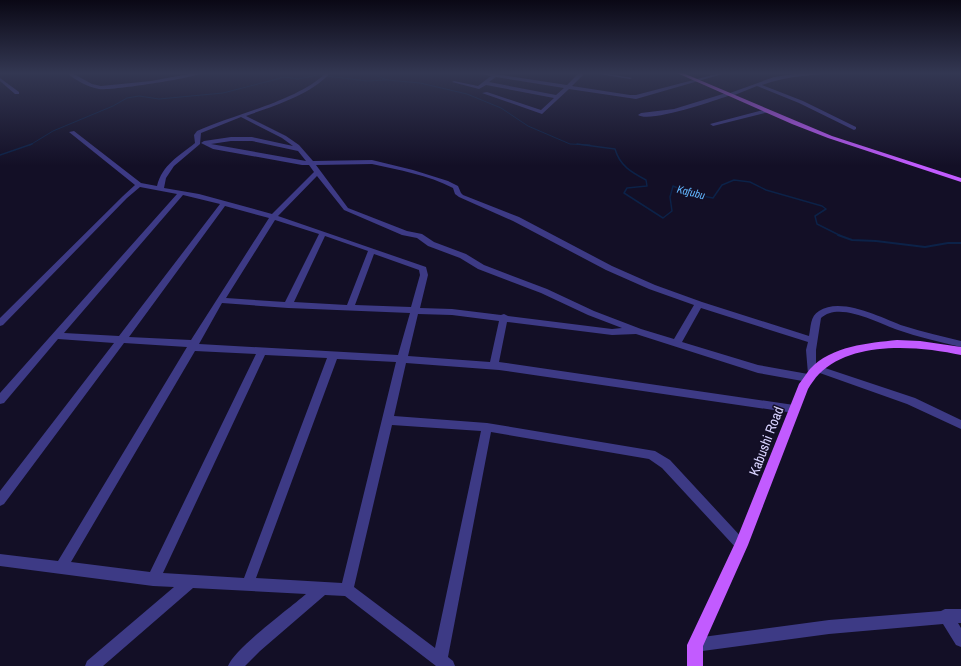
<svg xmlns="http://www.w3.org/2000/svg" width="961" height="666" font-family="'Archivo Narrow',sans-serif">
  <rect width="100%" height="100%" fill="#130f26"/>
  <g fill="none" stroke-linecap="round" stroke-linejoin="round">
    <g stroke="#0c2248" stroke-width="1">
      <polyline points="370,73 387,80 420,83 467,94 501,108 528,126 570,144 590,145"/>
      <polyline points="30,145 53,131 113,106 127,98 139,96 159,99 223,93 285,77 298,79 318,75 367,81 386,80"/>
    </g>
    <g stroke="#0c2248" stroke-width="1.5">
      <path d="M577,144L615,149C620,166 631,172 646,180L647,186L627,188L624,193L663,218L672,211L670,197L673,186L692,194L713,198L722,185L734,180L750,182L766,190L822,206L826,209L815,216L817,224L841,236"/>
      <polyline points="0,155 32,144"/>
    </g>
    <polyline stroke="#0c2248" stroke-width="2" points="838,235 852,240 876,241 925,247 948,243 961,243"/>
    <g fill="#3d3a85" fill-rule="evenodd">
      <path d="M67,73H72L92,84L101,86L151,81L194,73H202C194,78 110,91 99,89C88,87 75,80 67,73Z"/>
      <path d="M326,73H330C311,95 273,106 246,116L286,136L299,145L313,161L372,160L413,170L448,181L458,186L461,193L463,195L519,217L612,266L655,285L702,302L809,336C811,327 810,316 819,311C841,296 882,318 904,326C923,332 942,336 961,341V347C940,342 918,337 898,330C878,323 839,301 821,318L816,350V365L915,398L961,420V429L907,404L817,372L815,376L812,377L811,381L808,382L758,373L636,334L612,335L507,322L499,362L794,405L798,406L799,409L798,412L794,413L499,370L406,363L394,416L487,423L655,451L670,460L745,541L747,545L745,549L741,551L737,549L662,468L649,459L491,432L448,657L453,661L455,666H436L345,596L325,595L260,651L245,666H228C235,648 289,609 306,594L193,588L103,666H85L87,661L174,587L153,586L0,566V554L58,561L187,347L124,343L4,504L0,506V491L114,343L58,339L4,403L0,404V393L177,194L140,187L127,198L3,325L0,326V318L123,196L135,185L69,132L74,131L141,183L157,186C162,165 179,156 195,143L194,135L197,131C235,114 297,101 326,73ZM241,117L282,138L293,146L252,137H231L204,141L201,143L213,149L302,165H309L314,172L272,214L199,194L164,188L166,178L174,166L200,144L201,133ZM231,141H252L298,151L306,161L211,144ZM372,164C399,170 428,175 453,188L455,194L459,197L513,221L606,270L649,289L694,305L674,339L641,329L594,311L547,289L484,265L466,254L434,242L422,234L407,231L348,208L316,165ZM317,176L344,210L402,235L417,238L428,246L460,258L478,269L541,293L588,315L622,328L612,329L508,316L504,314L501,315L452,309L420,308L428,275L426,267L278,216ZM183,195L220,204L119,336L64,333ZM225,206L269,218L191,340L129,337ZM275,220L319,234L285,302L226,298ZM325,236L368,251L347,305L294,302ZM374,254L419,270L420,275L411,307L355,305ZM222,303L288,308L410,313L398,355L199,344ZM701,308L808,342L806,350L808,374L758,365L682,342ZM418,314L452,315L499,321L490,362L408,356ZM195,351L256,354L150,572L71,562ZM265,355L327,358L244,578L163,573ZM337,359L396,362L342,583L256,578ZM392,425L481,431L435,648L354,587Z"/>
      <path d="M477,73L495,74L567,85L578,74V73H582L583,75L572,86L630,95H636L720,73H726L636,99L569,89L542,114L482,93L487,92L541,110L554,98L486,85L479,89L452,82L454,81L478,86L491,76ZM496,77L564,88L556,95L489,82Z"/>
      <polygon points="593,73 602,73 632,78 630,79"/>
      <path d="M801,73H891L889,74C846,75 803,70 762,85L803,101L856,127V129L854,130L799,103L757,86L732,96H728C713,101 650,123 638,115L641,113L674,109L726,93H730L774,77Z"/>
      <polygon points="0,78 19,92 19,94 15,94 0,81"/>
      <polygon points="767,109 769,110 769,112 713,126 710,124"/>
      <polygon points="945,609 961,609 961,623 958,623 961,628 961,647 956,645 943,624 829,634 695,652 690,650 688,645 690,640 695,638 829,620 941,611"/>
    </g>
    <g fill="#c25bff" fill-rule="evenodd">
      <polygon points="677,73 683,73 832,136 961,178 961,182 828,138 792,124"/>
      <path d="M897,340L920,341L961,347V355C919,346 853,340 819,374C815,378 811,384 808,389L748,545L703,646V666H687V645L736,541L799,384C803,379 806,374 810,369C831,346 869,343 897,340Z"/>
    </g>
  </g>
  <linearGradient id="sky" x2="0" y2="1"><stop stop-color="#0a0815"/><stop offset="0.44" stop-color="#333752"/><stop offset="1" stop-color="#333752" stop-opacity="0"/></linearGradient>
  <rect width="961" height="166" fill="url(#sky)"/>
  <g text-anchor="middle" stroke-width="3" stroke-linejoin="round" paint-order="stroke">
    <g font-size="11" font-style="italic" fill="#62b6ff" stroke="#130f26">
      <text transform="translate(691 192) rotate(14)" y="4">Kafubu</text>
    </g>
    <g font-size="14" fill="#d9d4ff" stroke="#130f26">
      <text transform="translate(766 441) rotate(-69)" y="5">Kabushi Road</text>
    </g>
  </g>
</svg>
